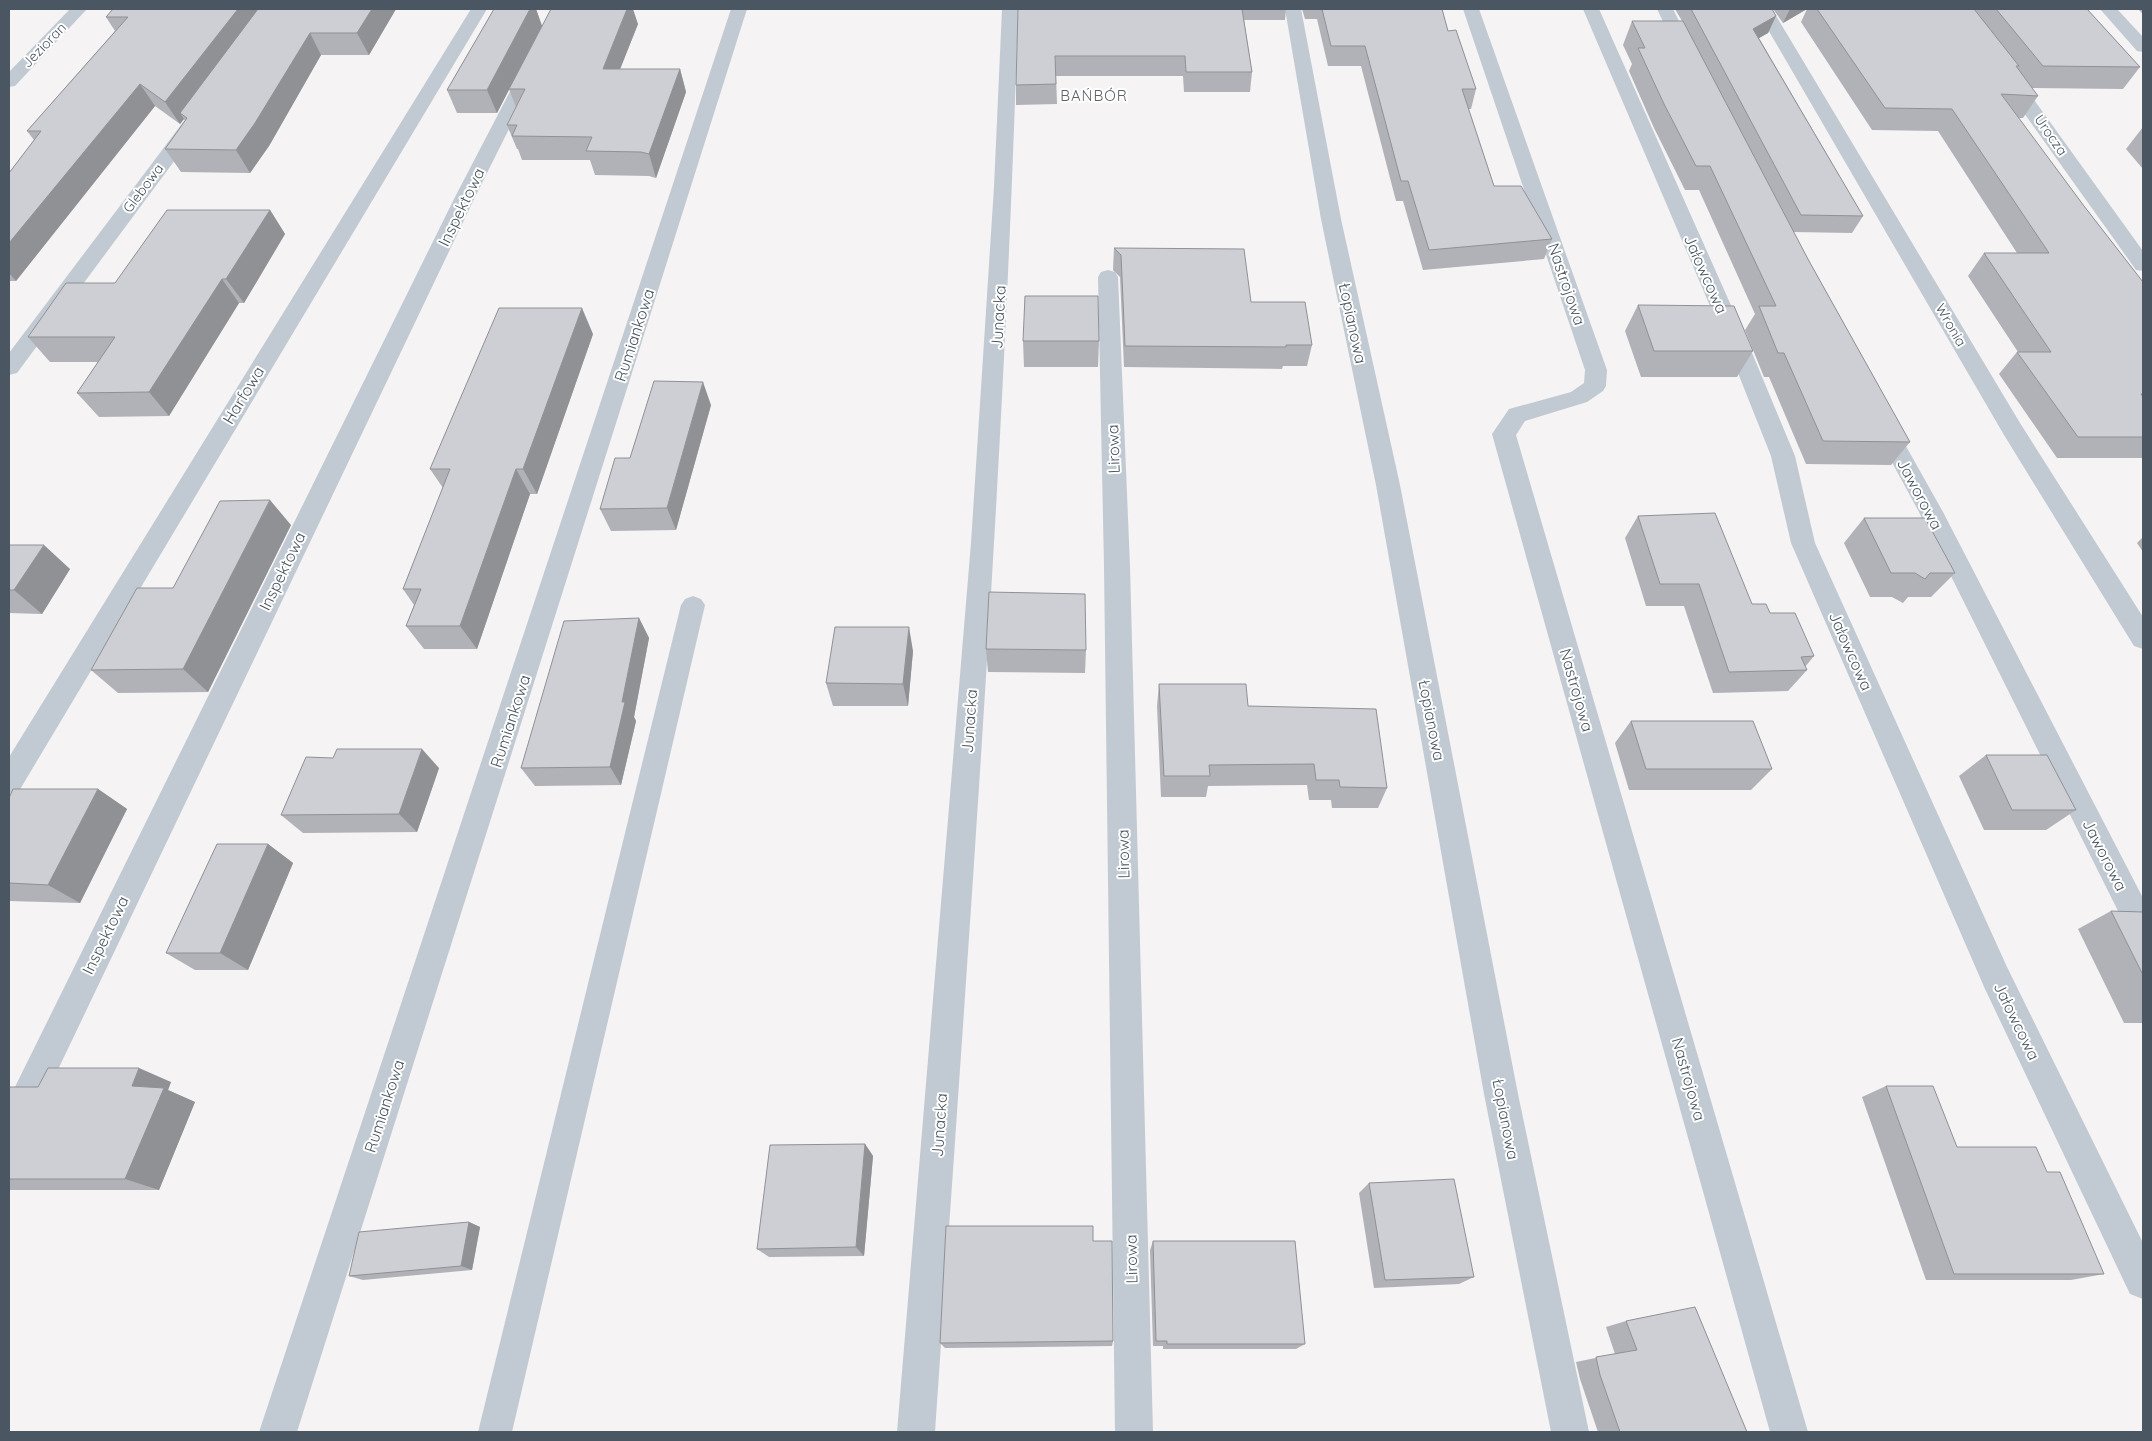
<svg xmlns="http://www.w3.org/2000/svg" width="2152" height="1441" font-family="Quicksand,sans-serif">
  <rect width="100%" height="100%" fill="#f5f3f3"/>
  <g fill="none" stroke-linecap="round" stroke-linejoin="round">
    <polygon fill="#c1cad2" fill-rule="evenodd" points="693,596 701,599 705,605 512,1432 478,1432 681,605 685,599"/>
    <g fill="#c1cad2" fill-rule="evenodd">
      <polygon points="70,9 87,9 15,86 9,87 9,72"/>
      <polygon points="471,9 487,9 19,791 9,794 9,757"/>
      <polygon points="553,9 569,9 475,197 21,1147 9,1152 9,1099 455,197"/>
      <polygon points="731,9 747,9 297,1432 259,1432"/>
      <path d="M1002,9H1018C1004,484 967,958 935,1432H897L971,543L994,187Z"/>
      <polygon points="1285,9 1301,9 1341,219 1400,485 1518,1094 1589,1432 1551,1432 1484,1094 1376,485 1321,219"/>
      <polygon points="1463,9 1479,9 1607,370 1606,386 1603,391 1587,402 1525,421 1516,435 1808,1432 1770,1432 1492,434 1509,409 1571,392 1584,383 1585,370"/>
      <polygon points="1583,9 1599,9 1750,348 1795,456 1815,543 2007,967 2143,1243 2143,1299 2130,1294 1985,989 1791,543 1771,456 1728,348"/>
      <polygon points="1657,9 1673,9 1696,55 1693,59 1681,59"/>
      <polygon points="1756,9 1772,9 2020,423 2143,617 2143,649 2134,646 2004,435"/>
      <polygon points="2100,9 2117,9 2143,37 2143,52 2137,51"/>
      <polygon points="2008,73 2014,74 2032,97 2143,251 2143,271 2136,270 1999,78 2002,74"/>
      <polygon points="191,119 198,121 200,125 198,129 17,373 9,375 9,353 184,121"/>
      <polygon points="1108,270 1115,272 1118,277 1130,566 1153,1432 1115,1432 1104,566 1098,277 1101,272"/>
      <polygon points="1881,414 1889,416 1943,512 2143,898 2143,943 2132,939 1919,512 1870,422 1873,416"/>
    </g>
  </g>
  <g fill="#b0b2b7">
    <polygon points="113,9 396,9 369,55 321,55 269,146 250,173 181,172 165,149 185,121 184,119 180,124 155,106 16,281 9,281 9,173 34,140 27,131 115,31 106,17"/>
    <polygon points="494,9 536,9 542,26 497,113 457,113 447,90"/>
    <polygon points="1018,9 1286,9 1285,20 1244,20 1252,72 1250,92 1184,92 1183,76 1056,76 1057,104 1016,105 1016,85"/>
    <polygon points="1302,9 1442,9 1448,31 1476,89 1471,109 1468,109 1494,186 1552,239 1544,259 1423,270 1403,201 1396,201 1361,66 1328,66 1317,19 1305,19"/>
    <polygon points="1675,9 1772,9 1776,16 1768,33 1759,38 1863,216 1852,233 1793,232 1809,261 1910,442 1891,465 1806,464 1769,377 1764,377 1745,330 1755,314 1699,190 1685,190 1654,128 1629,71 1632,64 1623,45 1632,21 1682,21"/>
    <polygon points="1773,9 1807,9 1783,23"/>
    <polygon points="1807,9 2087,9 2140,67 2123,89 2032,88 2038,96 2023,118 2018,118 2084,206 2143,282 2143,458 2057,458 1999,374 2017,352 2018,352 1968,276 1984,253 2017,253 1938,131 1872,130 1801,22"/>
    <polygon points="2138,9 2143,9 2143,14"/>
    <polygon points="638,24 620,69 680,69 686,92 656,178 649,176 595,175 590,160 522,160 518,149 517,149 507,125 516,107 509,89"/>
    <polygon points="2143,127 2143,169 2126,149"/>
    <polygon points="270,210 285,234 244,303 239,303 169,416 99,417 77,393 98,362 50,362 28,337 115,283"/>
    <polygon points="1114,248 1251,302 1312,345 1307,366 1283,366 1282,369 1124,367 1120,277 1113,270"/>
    <polygon points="1638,305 1753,351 1737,377 1641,377 1625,331"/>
    <polygon points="593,334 537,494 530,494 477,649 424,649 406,626 414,605 403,589 443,488 430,469"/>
    <polygon points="1023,341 1099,341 1098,367 1024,367"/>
    <polygon points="711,405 676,530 611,531 600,509 630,458"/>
    <polygon points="1638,516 1752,604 1770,613 1814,656 1805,667 1807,670 1788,691 1713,693 1684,606 1646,606 1625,538"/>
    <polygon points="1864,518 1955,573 1931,597 1908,597 1903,603 1892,597 1870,597 1844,543"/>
    <polygon points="291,525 208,692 118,693 91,670 173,588"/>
    <polygon points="2143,537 2143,552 2137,543"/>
    <polygon points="9,545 70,569 42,614 9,613"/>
    <polygon points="639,618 649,638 634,717 636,721 621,785 535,786 521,768"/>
    <polygon points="986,649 1086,650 1085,673 988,672"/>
    <polygon points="913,651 908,706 833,706 826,683"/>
    <polygon points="1159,684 1248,706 1387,788 1378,808 1332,808 1331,800 1309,800 1307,785 1208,786 1206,797 1161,797 1157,706"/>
    <polygon points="1631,721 1772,769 1751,790 1629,790 1615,743"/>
    <polygon points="1986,755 2076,810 2046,830 1984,830 1959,776"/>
    <polygon points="439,768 417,832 303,833 281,815"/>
    <polygon points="98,789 127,809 80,903 9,901 9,798"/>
    <polygon points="268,844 293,863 248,970 195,970 166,953"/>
    <polygon points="2111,911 2143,912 2143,1023 2124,1023 2078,929"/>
    <polygon points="171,1082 168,1090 195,1102 159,1190 9,1190 9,1087 38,1087"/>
    <polygon points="1886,1086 1957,1147 2047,1172 2104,1274 2071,1280 1926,1280 1862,1097"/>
    <polygon points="865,1144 873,1156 864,1256 769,1257 757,1249"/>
    <polygon points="1369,1183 1474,1277 1459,1284 1374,1288 1359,1193"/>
    <polygon points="469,1222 480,1227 472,1270 363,1280 349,1276"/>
    <polygon points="1153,1241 1305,1344 1296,1349 1163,1349 1163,1346 1153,1346 1150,1250"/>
    <polygon points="1626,1321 1747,1432 1598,1432 1580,1379 1576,1362 1615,1354 1606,1327"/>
    <polygon points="1113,1341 1112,1346 945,1348 940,1343"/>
  </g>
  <g fill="#909195">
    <polygon points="238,9 268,9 180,113 184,119 180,124 165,102"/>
    <polygon points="372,9 396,9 369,55 357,33"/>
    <polygon points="530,9 536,9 542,26 497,113 487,90"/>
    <polygon points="627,9 633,9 638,24 611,92 603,69"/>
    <polygon points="1790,9 1807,9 1783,23"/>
    <polygon points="1776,16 1768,33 1745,46 1753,29"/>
    <polygon points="310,33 321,55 269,146 250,173 236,150"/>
    <polygon points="680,69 686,92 656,178 649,154"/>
    <polygon points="140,84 155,106 16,281 9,273 9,243"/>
    <polygon points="270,210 285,234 244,303 226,279"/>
    <polygon points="222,279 239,303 169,416 149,392"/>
    <polygon points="582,308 593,334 537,494 523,469"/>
    <polygon points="703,382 711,405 676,530 667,508"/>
    <polygon points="516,469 530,494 477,649 460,626"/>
    <polygon points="270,500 291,525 208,692 183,669"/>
    <polygon points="44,545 70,569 42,614 14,590"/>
    <polygon points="639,618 649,638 634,717 636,721 621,785 610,767 622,702"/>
    <polygon points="909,627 913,651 908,706 903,684"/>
    <polygon points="422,749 439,768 417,832 399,814"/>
    <polygon points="98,789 127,809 80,903 48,885"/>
    <polygon points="268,844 293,863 248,970 220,953"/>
    <polygon points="139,1068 171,1082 168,1090 195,1102 159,1190 125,1179 132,1086"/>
    <polygon points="865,1144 873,1156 864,1256 856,1247"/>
    <polygon points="469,1222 480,1227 472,1270 461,1266"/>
  </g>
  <g fill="#cdcfd5" stroke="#909195">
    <polygon points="113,9 238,9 165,102 140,84 9,243 9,173 41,131 27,131 128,17 106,17"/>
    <polygon points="258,9 372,9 357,33 310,33 255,123 236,150 165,149 187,118 180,113"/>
    <polygon points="494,9 530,9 487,90 447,90"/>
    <polygon points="551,9 627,9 603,69 680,69 649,154 641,152 586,151 592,137 512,136 517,125 507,125 525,89 509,89"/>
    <polygon points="1018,9 1242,9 1252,72 1186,72 1185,56 1055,56 1056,84 1016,85"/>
    <polygon points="1322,9 1442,9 1448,31 1456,30 1476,89 1462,89 1494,186 1521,186 1552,239 1429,250 1408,181 1401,181 1365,46 1331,46"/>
    <polygon points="1691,9 1772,9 1776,16 1753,29 1863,216 1801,215"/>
    <polygon points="1817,9 1974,9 2019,66 2016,66 2038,96 2001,94 2084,206 2143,282 2143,394 2141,394 2143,397 2143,437 2078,437 2017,352 2051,352 1984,253 2049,253 1952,109 1885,108"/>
    <polygon points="1996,9 2087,9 2140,67 2043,66"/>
    <polygon points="1632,21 1683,21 1809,261 1910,442 1823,441 1784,353 1778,353 1759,306 1776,306 1710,166 1696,166 1664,104 1638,48 1645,48"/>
    <polygon points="167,210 270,210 226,279 222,279 149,392 77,393 115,337 28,337 66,283 115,283"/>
    <polygon points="1114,248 1244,249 1251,302 1305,302 1312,345 1286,345 1286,347 1125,346 1121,255"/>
    <polygon points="1025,296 1098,296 1099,341 1023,341"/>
    <polygon points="1638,305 1734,306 1753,351 1654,351"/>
    <polygon points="499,308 582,308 523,469 516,469 460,626 406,626 421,589 403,589 450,469 430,469"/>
    <polygon points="654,381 703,382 667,508 600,509 615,458 630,458"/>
    <polygon points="270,500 183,669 91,670 137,588 173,588 220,501"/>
    <polygon points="1715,513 1752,604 1766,604 1770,613 1795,613 1814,656 1801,657 1807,670 1729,672 1699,584 1660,584 1638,516"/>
    <polygon points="1864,518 1925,518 1955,573 1930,573 1925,579 1915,573 1891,573"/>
    <polygon points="9,545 44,545 14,590 9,590"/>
    <polygon points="989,592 1085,594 1086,650 986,649"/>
    <polygon points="639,618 622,702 625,702 610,767 521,768 564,621"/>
    <polygon points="835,627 909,627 903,684 826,683"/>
    <polygon points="1159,684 1246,684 1248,706 1376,709 1387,788 1340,787 1339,780 1316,780 1314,764 1209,765 1210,776 1164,776"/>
    <polygon points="1631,721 1753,721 1772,769 1646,769"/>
    <polygon points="337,749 422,749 399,814 281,815 306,757 333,758"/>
    <polygon points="1986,755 2047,755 2076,810 2012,810"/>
    <polygon points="13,789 98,789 48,885 9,883 9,798"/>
    <polygon points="217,844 268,844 220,953 166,953"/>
    <polygon points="2111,911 2143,912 2143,975"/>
    <polygon points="48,1068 139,1068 132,1086 164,1088 125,1179 9,1179 9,1087 38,1087"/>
    <polygon points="1886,1086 1933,1086 1957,1147 2036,1147 2047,1172 2060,1172 2104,1274 1954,1274"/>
    <polygon points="865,1144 856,1247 757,1249 770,1145"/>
    <polygon points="1454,1179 1474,1277 1385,1280 1369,1183"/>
    <polygon points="469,1222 461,1266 349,1276 359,1232"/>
    <polygon points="946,1226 1093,1226 1093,1241 1112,1241 1113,1341 940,1343"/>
    <polygon points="1153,1241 1295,1241 1305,1344 1167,1344 1167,1341 1156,1341"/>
    <polygon points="1695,1307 1747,1432 1620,1432 1600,1375 1596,1357 1637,1350 1626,1321"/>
  </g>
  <g text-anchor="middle" stroke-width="4" stroke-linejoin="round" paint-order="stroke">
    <g font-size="14" fill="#4a5661" stroke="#fff">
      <text transform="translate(44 45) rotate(-46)" y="5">Jezioran</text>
      <text transform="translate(2051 135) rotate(55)" y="5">Urocza</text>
      <text transform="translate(143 188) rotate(-53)" y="5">Glebowa</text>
      <text transform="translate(1951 325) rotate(60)" y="5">Wronia</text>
    </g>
    <g font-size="15" letter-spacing="1" fill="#5f6368" stroke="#fff">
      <text x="1094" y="101">BAŃBÓR</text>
    </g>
    <g font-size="16" fill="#4a5661" stroke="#fff">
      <text transform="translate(461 207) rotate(-64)" y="6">Inspektowa</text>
      <text transform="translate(1706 274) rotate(66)" y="6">Jałowcowa</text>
      <text transform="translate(1567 284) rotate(71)" y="6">Nastrojowa</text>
      <text transform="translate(998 317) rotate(-87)" y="6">Junacka</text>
      <text transform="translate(1353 323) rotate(78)" y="6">Łopianowa</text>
      <text transform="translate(634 335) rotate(-72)" y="6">Rumiankowa</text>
      <text transform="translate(243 395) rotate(-59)" y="6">Harfowa</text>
      <text transform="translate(1113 449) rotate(-92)" y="6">Lirowa</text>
      <text transform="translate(1920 494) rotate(62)" y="6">Jaworowa</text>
      <text transform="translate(282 571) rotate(-64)" y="6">Inspektowa</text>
      <text transform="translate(1851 651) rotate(66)" y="6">Jałowcowa</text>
      <text transform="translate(1577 690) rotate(74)" y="6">Nastrojowa</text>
      <text transform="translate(1432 720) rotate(79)" y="6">Łopianowa</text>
      <text transform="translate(510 721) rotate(-72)" y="6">Rumiankowa</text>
      <text transform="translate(969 721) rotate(-86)" y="6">Junacka</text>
      <text transform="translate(1123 854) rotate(-91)" y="6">Lirowa</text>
      <text transform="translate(2105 855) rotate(63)" y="6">Jaworowa</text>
      <text transform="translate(105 935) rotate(-64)" y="6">Inspektowa</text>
      <text transform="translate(2017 1021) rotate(64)" y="6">Jałowcowa</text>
      <text transform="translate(1689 1079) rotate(74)" y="6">Nastrojowa</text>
      <text transform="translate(384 1106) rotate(-72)" y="6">Rumiankowa</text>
      <text transform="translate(1506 1119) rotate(79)" y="6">Łopianowa</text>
      <text transform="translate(939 1125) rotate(-86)" y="6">Junacka</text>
      <text transform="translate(1131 1259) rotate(-91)" y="6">Lirowa</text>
    </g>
  </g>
  <rect width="2152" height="1441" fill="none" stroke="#4a5661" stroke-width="20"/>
</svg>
